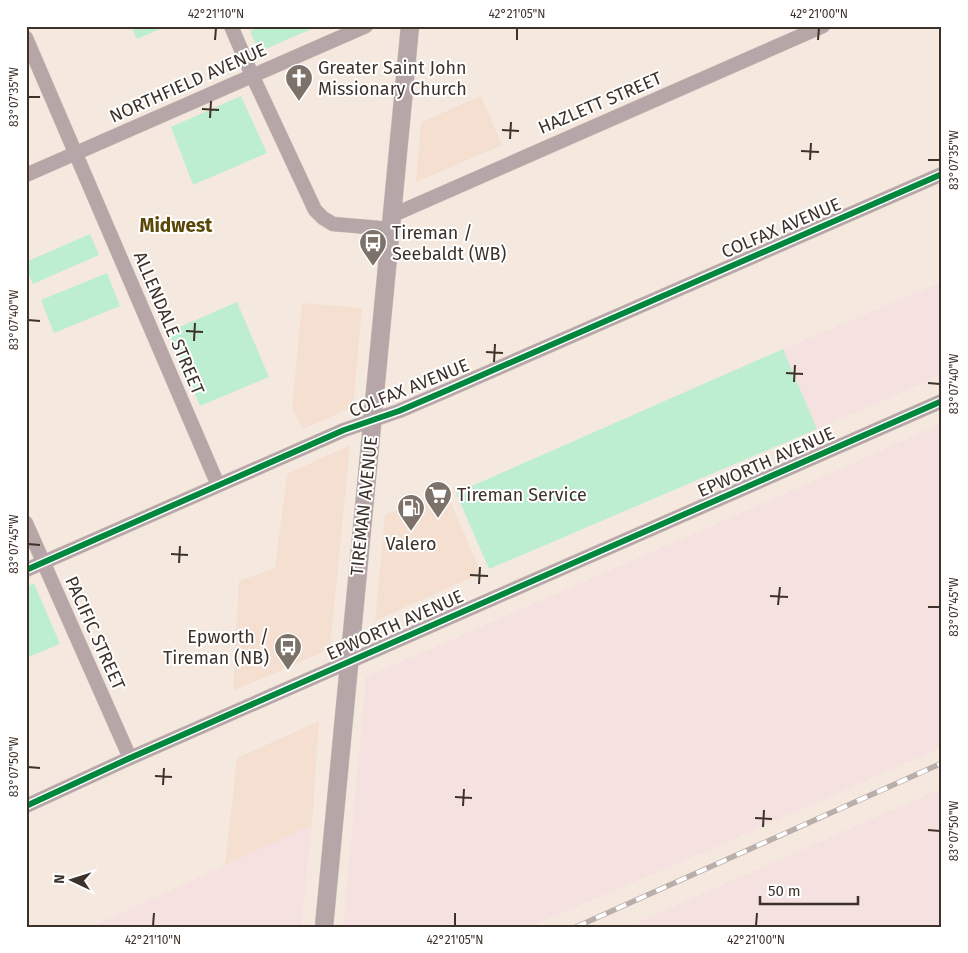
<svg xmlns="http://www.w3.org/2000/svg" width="968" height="953" font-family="'Fira Sans',sans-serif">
  <rect width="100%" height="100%" fill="#f5e9df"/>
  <g fill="#f4dfd0">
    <polygon points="481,96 502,145 416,182 421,122"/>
    <polygon points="302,303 362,308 353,407 303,429 292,408"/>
    <polygon points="350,445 330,649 233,691 239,581 275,568 287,474"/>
    <polygon points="445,489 481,573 375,621 385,515"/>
    <polygon points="319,721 312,825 225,865 237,758"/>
  </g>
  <g fill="#f5e1e0">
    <polygon points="942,282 942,375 817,429 783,349"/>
    <polygon points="942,423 942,747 709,850 529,927 343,927 366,677 807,484"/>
    <polygon points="942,788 942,927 627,927"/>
    <polygon points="312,825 301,927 91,927 225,865"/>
  </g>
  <g fill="#beeed1">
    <polygon points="131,26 167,26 137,39"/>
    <polygon points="262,26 318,26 259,52 250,31"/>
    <polygon points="241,96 267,153 193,185 171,127"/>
    <polygon points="90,234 99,255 33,284 26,269 26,262"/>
    <polygon points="107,273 120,306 54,333 41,300"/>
    <polygon points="237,302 269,377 200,406 168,332"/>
    <polygon points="783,349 817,429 489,569 456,493"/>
    <polygon points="34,583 60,644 26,658 26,587"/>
  </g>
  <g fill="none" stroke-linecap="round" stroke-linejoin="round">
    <defs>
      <g id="minor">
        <polyline points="231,26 252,75 315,210 323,218 333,224 391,229"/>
        <polyline points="26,38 218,485"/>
        <polyline points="26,175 366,26"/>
        <polyline points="393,215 823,26"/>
        <polyline points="26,523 130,758"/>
        <polyline points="26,570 344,430 399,411 441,393 942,174"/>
        <polyline points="26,806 130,758 942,401"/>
      </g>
      <polyline id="tertiary" points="324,927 410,26"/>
    </defs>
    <use href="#minor" stroke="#cfc4bc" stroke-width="15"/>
    <use href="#tertiary" stroke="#cfc4bc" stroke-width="19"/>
    <use href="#minor" stroke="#b6a6a7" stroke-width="14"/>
    <use href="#tertiary" stroke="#b6a6a7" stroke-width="18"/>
    <defs>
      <polyline id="rail" points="576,927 942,763"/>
    </defs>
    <use href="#rail" stroke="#baaeab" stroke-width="5.5"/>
    <use href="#rail" stroke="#fff" stroke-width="4" stroke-dasharray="11" stroke-linecap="butt"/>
    <defs>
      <g id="cycleway">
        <polyline points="26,570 344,430 399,411 441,393 942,174"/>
        <polyline points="26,806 130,758 942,401"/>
      </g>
    </defs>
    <use href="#cycleway" stroke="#fff" stroke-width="9"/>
    <use href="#cycleway" stroke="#00873e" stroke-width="6"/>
  </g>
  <path fill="none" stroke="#3d322a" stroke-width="2" d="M215,40L216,28M517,40V28M818,40L819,28M28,97H40M202,109L219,110M210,118L211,101M502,130L519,131M510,139L511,122M801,151L819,152M810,160L811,143M928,160H940M28,320L40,321M186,331L203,332M194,341L195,323M486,352L503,353M494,362L495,344M786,373L803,374M794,382L795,365M928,383L940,384M28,544L40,545M171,554L188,555M179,563L180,546M470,575L488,576M479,584L480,567M770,596L788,597M778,605L780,587M928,607H940M28,767L40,768M155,776L172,777M163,785L164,768M455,797L472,798M463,806L464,789M755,818L772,819M763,827L764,810M928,830L940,831M153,926L154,913M455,926V913M756,926L757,913"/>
  <defs>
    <symbol id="church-pin" viewBox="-11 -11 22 30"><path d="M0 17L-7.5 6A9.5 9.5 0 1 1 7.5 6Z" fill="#7d7269" stroke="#fff"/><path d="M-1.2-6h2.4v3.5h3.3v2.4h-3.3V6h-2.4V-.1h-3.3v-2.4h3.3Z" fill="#fff"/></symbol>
    <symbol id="bus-pin" viewBox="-11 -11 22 30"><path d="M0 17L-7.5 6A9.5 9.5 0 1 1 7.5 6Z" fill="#7d7269" stroke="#fff"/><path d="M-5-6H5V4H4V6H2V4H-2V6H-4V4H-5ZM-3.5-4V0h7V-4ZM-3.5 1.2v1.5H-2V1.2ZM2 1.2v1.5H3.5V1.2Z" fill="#fff"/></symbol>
    <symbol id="supermarket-pin" viewBox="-11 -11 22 30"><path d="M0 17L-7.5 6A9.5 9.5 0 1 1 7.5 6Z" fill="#7d7269" stroke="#fff"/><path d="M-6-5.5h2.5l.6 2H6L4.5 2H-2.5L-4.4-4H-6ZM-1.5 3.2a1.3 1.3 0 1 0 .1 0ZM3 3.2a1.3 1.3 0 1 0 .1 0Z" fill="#fff"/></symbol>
    <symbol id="fuel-pin" viewBox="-11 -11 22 30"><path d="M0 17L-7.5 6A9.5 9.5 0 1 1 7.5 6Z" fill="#7d7269" stroke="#fff"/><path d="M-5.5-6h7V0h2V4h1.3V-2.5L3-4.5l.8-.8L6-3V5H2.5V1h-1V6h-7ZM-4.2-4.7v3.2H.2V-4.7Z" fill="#fff"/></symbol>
  </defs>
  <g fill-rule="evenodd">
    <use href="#church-pin" x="283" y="62" width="32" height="43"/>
    <use href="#bus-pin" x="357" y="227" width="32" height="43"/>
    <use href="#supermarket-pin" x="422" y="479" width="32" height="43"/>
    <use href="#fuel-pin" x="395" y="492" width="32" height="43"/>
    <use href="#bus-pin" x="272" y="631" width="32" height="43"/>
  </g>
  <g text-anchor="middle" stroke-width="4" stroke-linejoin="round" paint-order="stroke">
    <g font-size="18" fill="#3d322a" stroke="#fff" text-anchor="start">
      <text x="318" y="74">Greater Saint John<tspan x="318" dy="21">Missionary Church</tspan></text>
      <text x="392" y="239">Tireman /<tspan x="392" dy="21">Seebaldt (WB)</tspan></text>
      <text x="457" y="501">Tireman Service</text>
      <text x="411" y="550" text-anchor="middle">Valero</text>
      <text x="269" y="643" text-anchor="end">Epworth /<tspan x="269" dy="21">Tireman (NB)</tspan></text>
    </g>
    <g font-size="18" fill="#3d322a" stroke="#fff">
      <text transform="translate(188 83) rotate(-24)" y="6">NORTHFIELD AVENUE</text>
      <text transform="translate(600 103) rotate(-23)" y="6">HAZLETT STREET</text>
      <text transform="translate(781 228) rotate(-23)" y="6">COLFAX AVENUE</text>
      <text transform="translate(169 323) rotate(67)" y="6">ALLENDALE STREET</text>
      <text transform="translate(409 388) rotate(-22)" y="6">COLFAX AVENUE</text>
      <text transform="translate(766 462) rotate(-24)" y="6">EPWORTH AVENUE</text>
      <text transform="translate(364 506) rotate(-84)" y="6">TIREMAN AVENUE</text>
      <text transform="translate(395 625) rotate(-24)" y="6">EPWORTH AVENUE</text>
      <text transform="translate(95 633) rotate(66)" y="6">PACIFIC STREET</text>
    </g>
    <g font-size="19" font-weight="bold" fill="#5b4606" stroke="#fff">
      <text x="176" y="232">Midwest</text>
    </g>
  </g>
  <rect width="968" height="953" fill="none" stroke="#ffffff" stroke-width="55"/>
  <g transform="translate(72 880) rotate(274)" stroke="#ffffff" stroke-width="4" paint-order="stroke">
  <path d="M0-4L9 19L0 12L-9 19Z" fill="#3d322a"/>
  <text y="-8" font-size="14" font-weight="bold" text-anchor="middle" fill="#3d322a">N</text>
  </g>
  <path d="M760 896v8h98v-8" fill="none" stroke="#3d322a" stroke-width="2.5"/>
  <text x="768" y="896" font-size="15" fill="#3d322a" stroke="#ffffff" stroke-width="4" paint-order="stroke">50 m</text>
  <rect x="28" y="28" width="912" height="898" fill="none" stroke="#3d322a" stroke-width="2"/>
  <g font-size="12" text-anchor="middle" fill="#3d322a">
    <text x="216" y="18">42°21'10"N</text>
    <text x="517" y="18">42°21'05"N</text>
    <text x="819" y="18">42°21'00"N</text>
    <text transform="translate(14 97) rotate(-90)" y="4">83°07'35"W</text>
    <text transform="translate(954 160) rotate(-90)" y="4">83°07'35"W</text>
    <text transform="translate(14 320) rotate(-90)" y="4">83°07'40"W</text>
    <text transform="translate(954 384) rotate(-90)" y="4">83°07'40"W</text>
    <text transform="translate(14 544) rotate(-90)" y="4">83°07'45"W</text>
    <text transform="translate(954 607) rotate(-90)" y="4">83°07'45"W</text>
    <text transform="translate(14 767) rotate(-90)" y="4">83°07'50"W</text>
    <text transform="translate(954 831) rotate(-90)" y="4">83°07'50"W</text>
    <text x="153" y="944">42°21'10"N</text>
    <text x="455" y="944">42°21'05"N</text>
    <text x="756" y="944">42°21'00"N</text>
  </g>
</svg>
